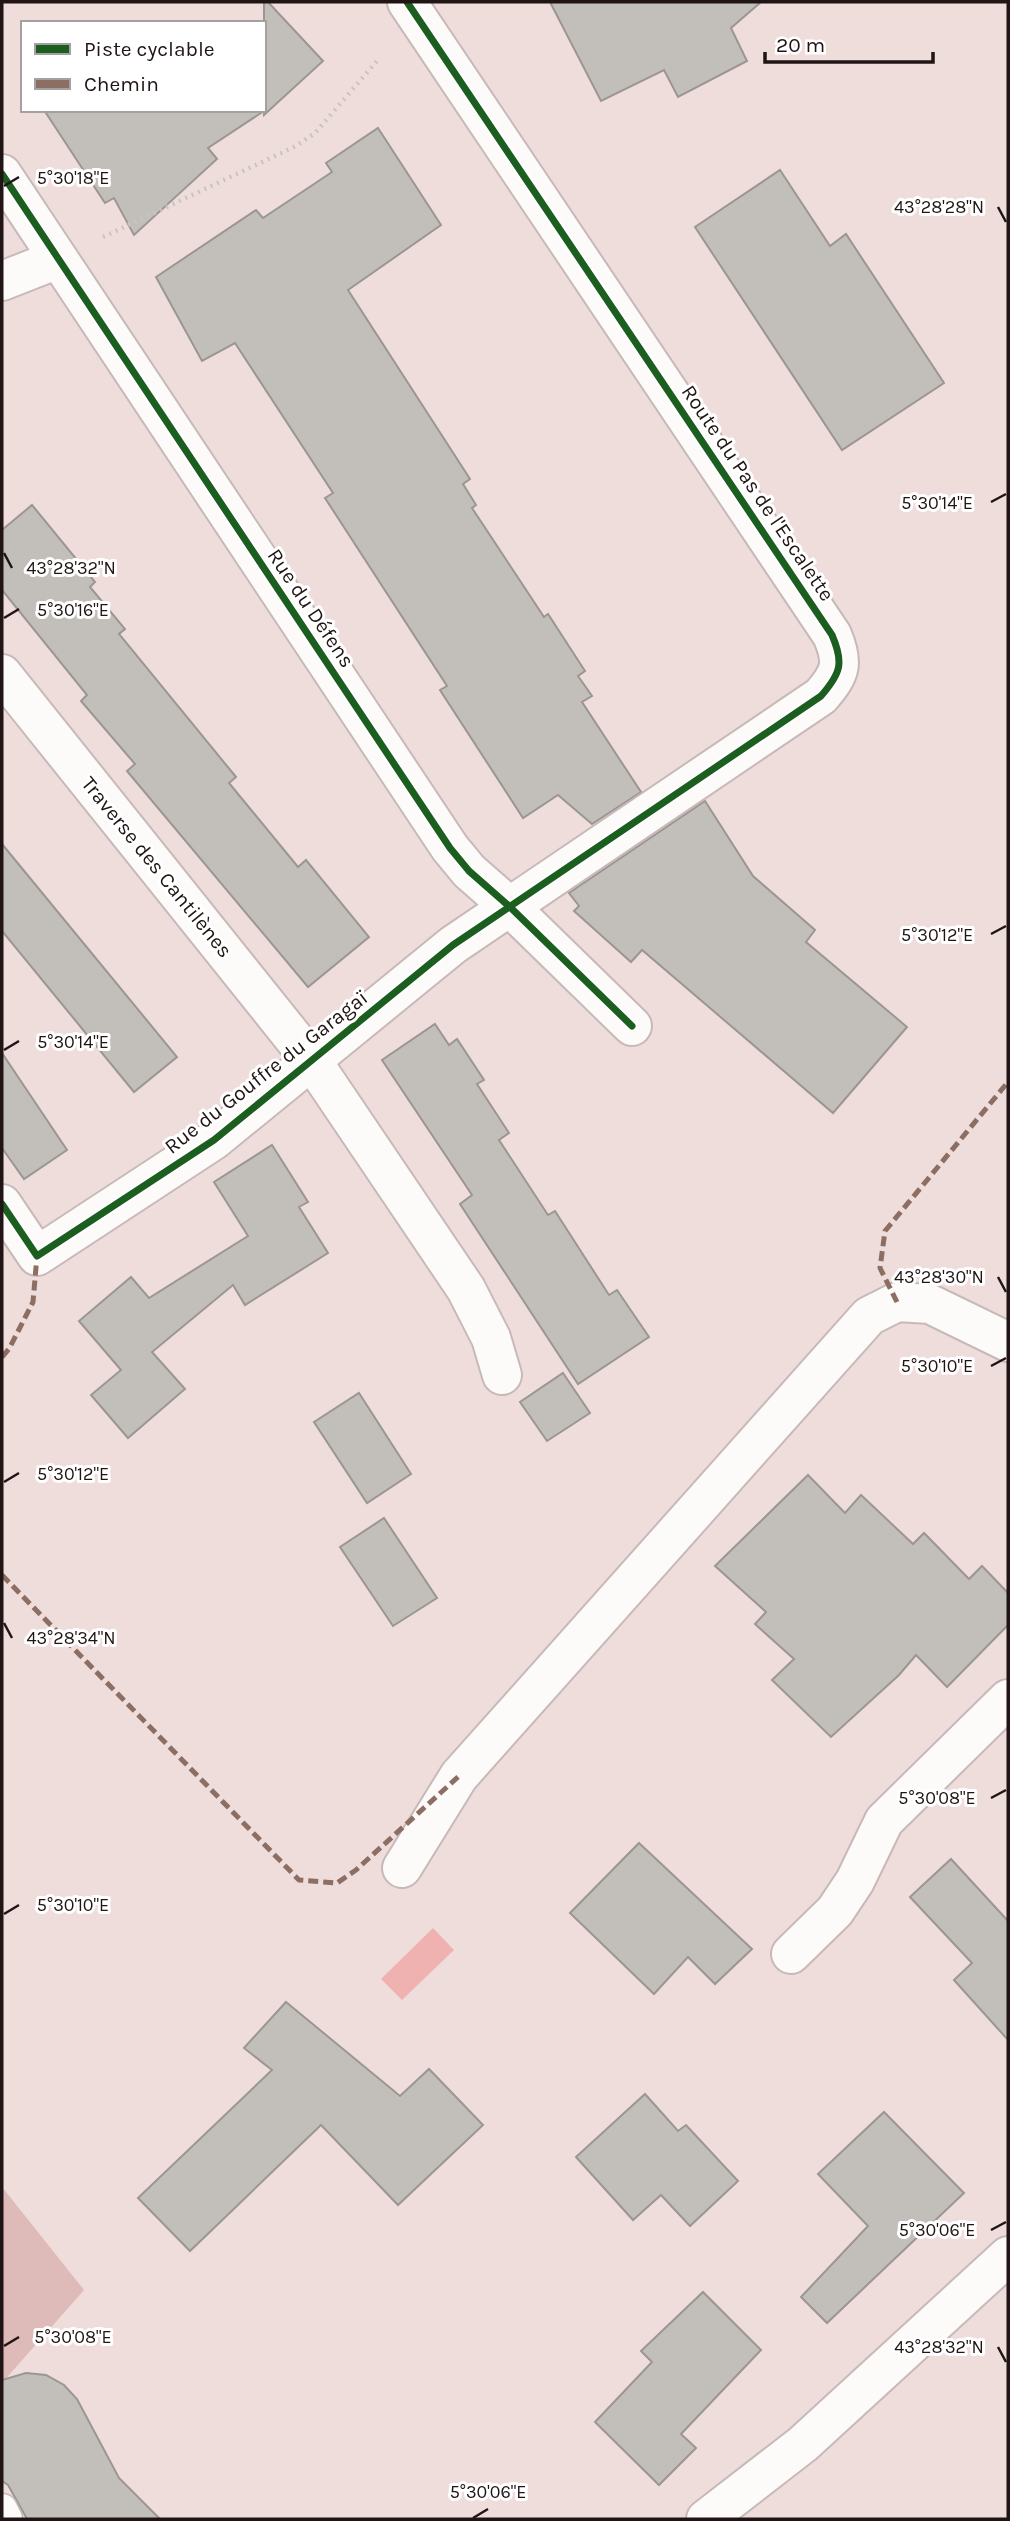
<svg xmlns="http://www.w3.org/2000/svg" width="1010" height="2521" font-family="Karla,sans-serif">
  <rect width="100%" height="100%" fill="#efdddc"/>
  <polygon fill="#debab9" points="2,2187 84,2290 2,2383"/>
  <polygon fill="#f0b2b1" points="433,1928 454,1950 402,2000 381,1979"/>
  <g fill="#c2bfba" stroke="#9b9692" stroke-width="2">
    <polygon points="264,2 268,2 323,61 264,115 264,111 208,148 217,159 134,235 114,198 105,203 44,110 264,110"/>
    <polygon points="550,2 761,2 731,28 747,61 678,97 664,70 601,101"/>
    <polygon points="378,128 441,225 348,290 470,479 463,484 476,505 472,508 544,617 548,614 585,671 578,676 592,696 582,702 641,792 592,824 558,795 523,818 440,690 447,686 325,498 333,493 235,343 202,361 156,277 256,210 263,218 332,172 326,163"/>
    <polygon points="780,170 830,246 846,234 944,383 842,450 695,227"/>
    <polygon points="32,505 95,582 90,587 125,629 119,634 236,777 229,783 298,867 306,860 369,937 308,987 127,771 135,764 81,701 87,695 2,590 2,530"/>
    <polygon points="705,801 753,876 815,930 806,942 907,1027 833,1113 642,950 631,962 574,911 579,906 569,893"/>
    <polygon points="2,844 177,1057 134,1092 2,931"/>
    <polygon points="435,1024 449,1045 457,1039 484,1080 477,1084 509,1133 499,1140 548,1215 555,1211 609,1295 617,1290 649,1337 578,1384 460,1204 472,1195 382,1060"/>
    <polygon points="2,1053 67,1150 24,1179 2,1148"/>
    <polygon points="272,1145 308,1202 299,1207 328,1253 245,1305 233,1285 152,1352 185,1389 128,1438 91,1395 121,1370 79,1321 131,1277 149,1298 248,1236 214,1182"/>
    <polygon points="563,1373 590,1413 547,1441 520,1402"/>
    <polygon points="359,1393 411,1474 367,1503 314,1422"/>
    <polygon points="808,1475 845,1513 861,1495 913,1544 924,1533 969,1579 982,1566 1008,1593 1008,1625 947,1687 916,1655 899,1675 831,1737 772,1680 794,1659 755,1624 766,1612 715,1566"/>
    <polygon points="384,1518 437,1598 393,1626 340,1547"/>
    <polygon points="639,1843 752,1949 715,1984 688,1957 654,1994 570,1913"/>
    <polygon points="951,1859 1008,1921 1008,2040 954,1980 972,1963 910,1897"/>
    <polygon points="286,2002 400,2096 429,2069 483,2125 398,2205 321,2125 190,2251 138,2198 272,2070 244,2048"/>
    <polygon points="645,2094 678,2131 686,2125 738,2181 690,2226 661,2195 633,2220 576,2157"/>
    <polygon points="884,2112 964,2193 827,2323 801,2297 868,2226 818,2174"/>
    <polygon points="703,2292 761,2350 681,2434 696,2448 659,2485 595,2422 652,2362 641,2351"/>
    <polygon points="26,2373 46,2375 64,2385 77,2399 119,2478 160,2519 27,2519 8,2485 2,2481 2,2380"/>
  </g>
  <g fill="none" stroke-linecap="round" stroke-linejoin="round">
    <defs>
      <polyline id="service" points="2,2509 7,2519"/>
      <g id="minor">
        <polyline points="2,174 450,848 469,871 510,907 632,1026"/>
        <polyline points="2,281 58,259"/>
        <polyline points="2,674 312,1061 466,1289 491,1338 502,1375"/>
        <path d="M2,1204L37,1256L214,1140L453,945L821,696C841,673 844,663 832,635L407,2"/>
        <polyline points="402,1868 459,1776 869,1316 897,1302 930,1304 1008,1342"/>
        <polyline points="791,1954 835,1911 855,1881 884,1821 1008,1699"/>
        <polyline points="706,2519 803,2444 1008,2256"/>
      </g>
    </defs>
    <use href="#service" stroke="#c8b9b9" stroke-width="33"/>
    <use href="#minor" stroke="#c8b9b9" stroke-width="42"/>
    <polyline stroke="#c9c4c3" stroke-width="4.5" stroke-dasharray="2 5" stroke-linecap="butt" points="103,237 296,146 315,133 377,61"/>
    <use href="#service" stroke="#fdfafa" stroke-width="30"/>
    <use href="#minor" stroke="#fdfafa" stroke-width="38"/>
    <g stroke="#8d6e63" stroke-width="5" stroke-dasharray="10 5" stroke-linecap="butt">
      <polyline points="897,1302 880,1268 885,1231 1008,1082"/>
      <polyline points="2,1357 9,1349 33,1302 37,1256"/>
      <polyline points="2,1575 299,1880 337,1883 356,1870 459,1776"/>
    </g>
    <defs>
      <g id="cycleway">
        <polyline points="2,174 450,848 469,871 510,907 632,1026"/>
        <path d="M2,1204L37,1256L214,1140L453,945L821,696C841,673 844,663 832,635L407,2"/>
      </g>
    </defs>
    <use href="#cycleway" stroke="#fff" stroke-width="11"/>
    <use href="#cycleway" stroke="#1b5e20" stroke-width="7"/>
  </g>
  <path fill="none" stroke="#201414" stroke-width="2.5" d="M4,186L19,177M998,207L1006,222M991,502L1006,494M4,553L12,568M4,618L19,609M991,934L1006,926M4,1050L19,1041M998,1277L1006,1292M991,1366L1006,1358M4,1482L19,1473M4,1623L12,1638M991,1798L1006,1790M4,1914L19,1905M991,2230L1006,2222M4,2346L19,2337M998,2347L1006,2362M473,2518L488,2509"/>
  <g text-anchor="middle" stroke-width="6" stroke-linejoin="round" paint-order="stroke">
    <g font-size="21" fill="#201414" stroke="#fff">
      <text transform="translate(758 493) rotate(56)" y="7">Route du Pas de l'Escalette</text>
      <text transform="translate(311 608) rotate(56)" y="7">Rue du Défens</text>
      <text transform="translate(157 867) rotate(51)" y="7">Traverse des Cantilènes</text>
      <text transform="translate(266 1072) rotate(-38)" y="7">Rue du Gouffre du Garagaï</text>
    </g>
  </g>
  <g font-size="18" text-anchor="middle" fill="#201414" stroke="#fff" stroke-width="6" stroke-linejoin="round" paint-order="stroke">
    <text x="73" y="184">5°30'18"E</text>
    <text x="939" y="213">43°28'28"N</text>
    <text x="937" y="509">5°30'14"E</text>
    <text x="71" y="574">43°28'32"N</text>
    <text x="73" y="616">5°30'16"E</text>
    <text x="937" y="941">5°30'12"E</text>
    <text x="73" y="1048">5°30'14"E</text>
    <text x="939" y="1283">43°28'30"N</text>
    <text x="937" y="1372">5°30'10"E</text>
    <text x="73" y="1480">5°30'12"E</text>
    <text x="71" y="1644">43°28'34"N</text>
    <text x="937" y="1804">5°30'08"E</text>
    <text x="73" y="1911">5°30'10"E</text>
    <text x="937" y="2236">5°30'06"E</text>
    <text x="73" y="2343">5°30'08"E</text>
    <text x="939" y="2353">43°28'32"N</text>
    <text x="488" y="2498">5°30'06"E</text>
  </g>
  <rect width="1010" height="2521" fill="none" stroke="#201414" stroke-width="7"/>
  <rect x="21" y="21" width="245" height="91" fill="#ffffff" stroke="#a6a1a1" stroke-width="2"/>
  <rect x="35" y="44" width="35" height="10" fill="#1b5e20" stroke="#a6a1a1" stroke-width="2"/>
  <text x="84" y="56" font-size="21" fill="#201414">Piste cyclable</text>
  <rect x="35" y="79" width="35" height="10" fill="#8d6e63" stroke="#a6a1a1" stroke-width="2"/>
  <text x="84" y="91" font-size="21" fill="#201414">Chemin</text>
  <path d="M765 52v10h168v-10" fill="none" stroke="#201414" stroke-width="3.5"/>
  <text x="776" y="52" font-size="21" fill="#201414" stroke="#ffffff" stroke-width="5" paint-order="stroke">20 m</text>
</svg>
